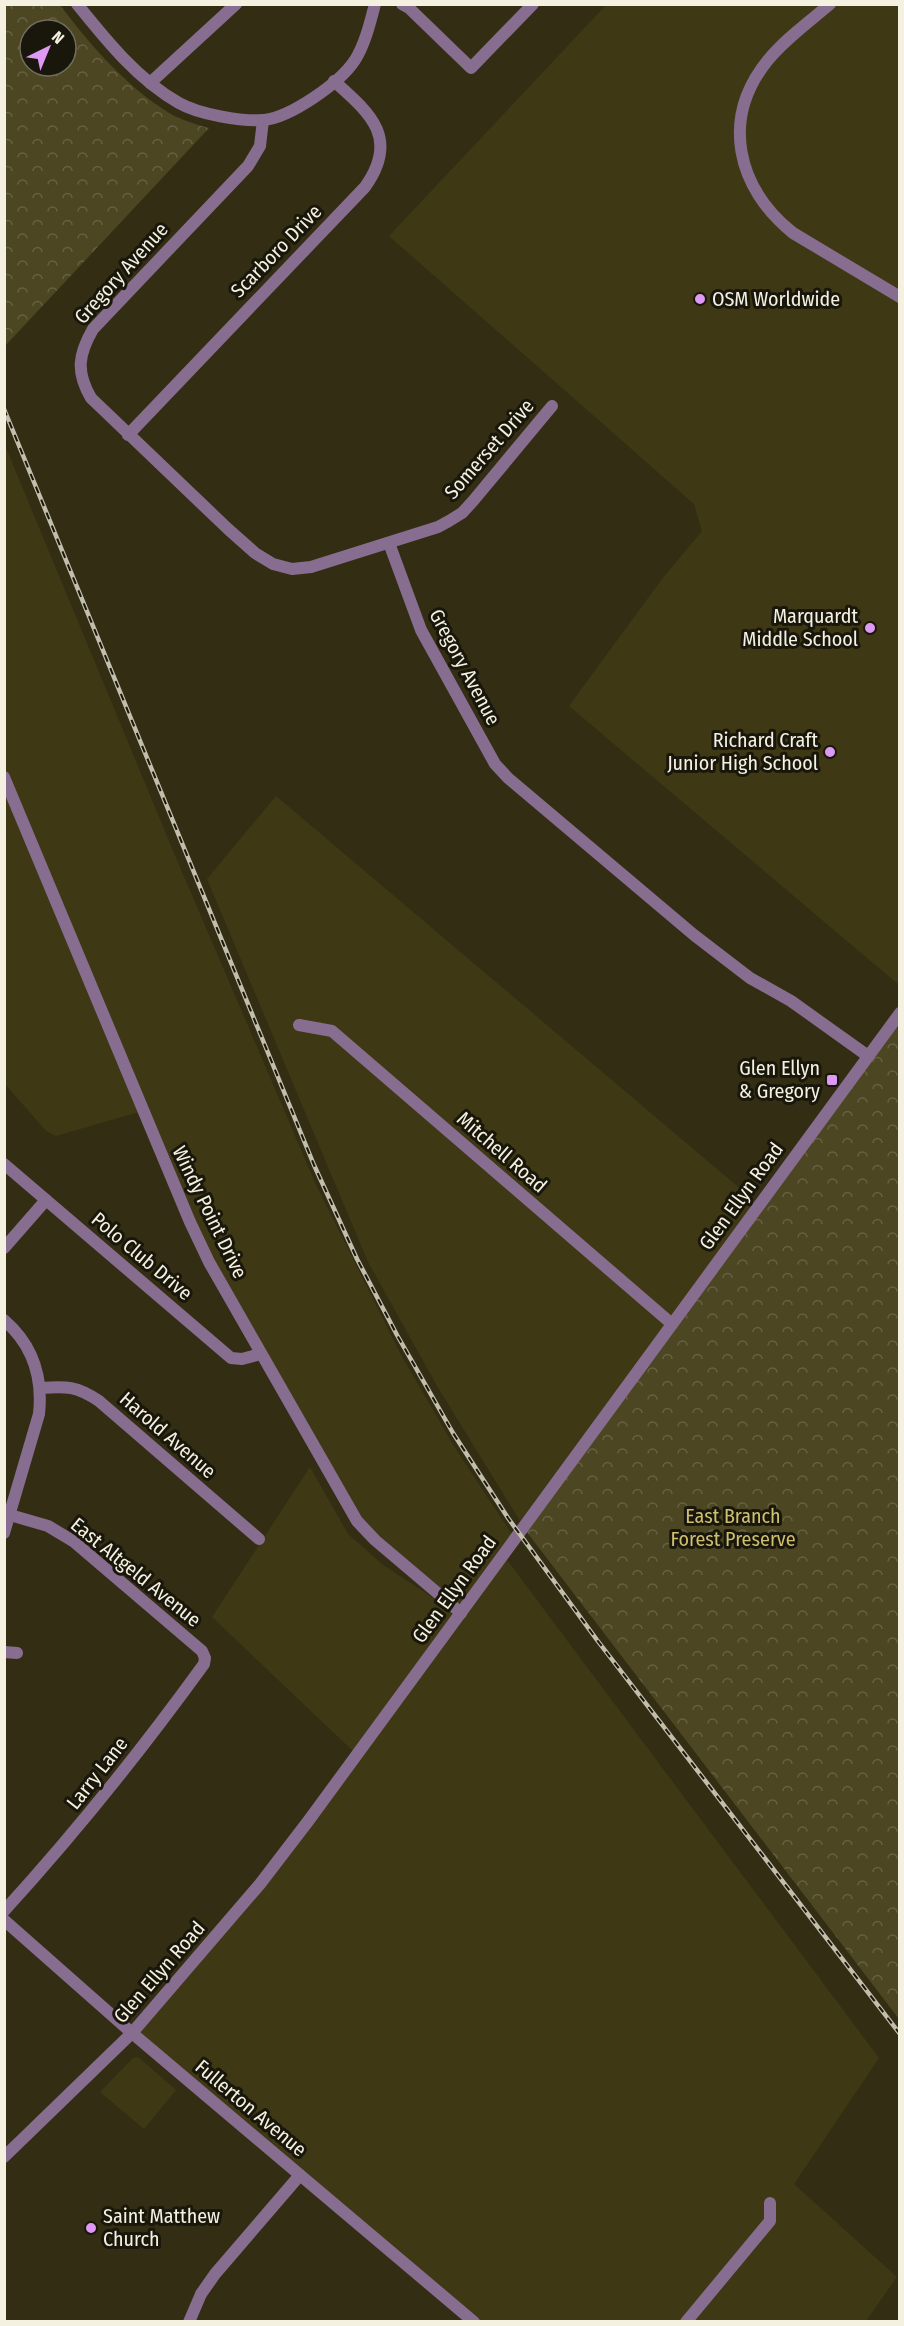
<svg xmlns="http://www.w3.org/2000/svg" width="904" height="2326" font-family="'Fira Sans Condensed',sans-serif">
  <defs>
    <pattern id="forest-crowns" width="20" height="18" patternUnits="userSpaceOnUse" patternTransform="scale(1.5)"><rect width="20" height="18" fill="#4c4622"/><path d="M2 6a3 3 0 1 1 6 0M12 15a3 3 0 1 1 6 0" fill="none" stroke="#666142"/></pattern>
  </defs>
  <rect width="100%" height="100%" fill="#332e13"/>
  <g fill="#3f3815">
    <polygon points="606,5 899,5 899,985 569,706 662,579 702,531 694,504 389,236"/>
    <polygon points="4,443 174,853 316,1185 401,1355 455,1448 513,1536 461,1608 360,1518 213,1262 146,1110 56,1136 46,1131 5,1084"/>
    <polygon points="276,796 756,1202 520,1521 437,1386 368,1262 207,879"/>
    <polygon points="310,1467 348,1534 383,1565 456,1613 355,1753 212,1617"/>
    <polygon points="507,1560 879,2058 794,2184 897,2277 866,2321 480,2321 138,2033 403,1700"/>
    <polygon points="138,2057 176,2090 144,2129 100,2092 133,2058"/>
  </g>
  <g fill="url(#forest-crowns)" fill-rule="evenodd">
    <path d="M4,5H60C87,41 124,84 163,109C177,119 194,124 209,128L5,346ZM30,30H66V66H30Z"/>
    <polygon points="899,1019 899,2019 526,1531"/>
  </g>
  <g fill="none" stroke-linecap="round" stroke-linejoin="round">
    <g stroke="#876e90" stroke-width="12">
      <path d="M77,4C106,40 138,80 179,103C198,114 242,122 264,120C291,117 340,83 355,60C365,44 370,23 375,4"/>
      <polyline points="402,4 409,8 471,68 533,4"/>
      <path d="M830,4C809,22 785,39 768,60C720,119 737,188 793,233L900,297"/>
      <polyline points="150,83 236,4"/>
      <path d="M263,120L260,146L248,166L93,329C78,355 76,372 91,398L228,529L255,553L273,564L292,569L311,567L438,527L449,521L462,513L473,501L552,406"/>
      <path d="M128,435L365,187C400,138 370,113 334,81"/>
      <polyline points="389,543 421,630 495,764 508,778 694,935 750,978 791,1001 868,1056"/>
      <polyline points="4,777 190,1222 209,1262 357,1521 375,1540 461,1613"/>
      <polyline points="299,1025 332,1031 672,1324"/>
      <polyline points="4,1164 231,1358 242,1359 261,1354"/>
      <polyline points="4,1248 46,1200"/>
      <path d="M4,1320C33,1345 43,1377 39,1414L4,1533"/>
      <path d="M41,1388C66,1386 77,1386 99,1401L259,1539"/>
      <polyline points="4,1652 17,1653"/>
      <path d="M4,1911C76,1832 141,1751 204,1664L205,1658L202,1651L73,1541L48,1526L10,1515"/>
      <polyline points="4,1920 132,2033 474,2322"/>
      <polyline points="4,2157 132,2033 260,1884 309,1820 900,1013"/>
      <polyline points="189,2322 201,2294 215,2274 300,2175"/>
      <polyline points="686,2322 770,2221 770,2203"/>
    </g>
    <defs>
      <polyline id="rail" points="4,409 314,1165 357,1259 397,1335 453,1433 508,1518 597,1640 900,2034"/>
    </defs>
    <use href="#rail" stroke="#c2beab" stroke-width="4.5"/>
    <use href="#rail" stroke="#19160b" stroke-width="2" stroke-dasharray="7" stroke-linecap="butt"/>
  </g>
  <g fill="#dd99f3" stroke="#19160b" stroke-width="2">
    <circle cx="700" cy="299" r="6"/>
    <circle cx="870" cy="628" r="6"/>
    <circle cx="830" cy="752" r="6"/>
    <rect x="826" y="1074" width="12" height="12" rx="3"/>
    <circle cx="91" cy="2228" r="6"/>
  </g>
  <g text-anchor="middle" stroke-width="6" stroke-linejoin="round" paint-order="stroke">
    <g font-size="20" fill="#f4f1e1" stroke="#19160b">
      <text transform="translate(276 251) rotate(-46)" y="7">Scarboro Drive</text>
      <text transform="translate(121 273) rotate(-48)" y="7">Gregory Avenue</text>
      <text transform="translate(489 449) rotate(-49)" y="7">Somerset Drive</text>
      <text transform="translate(465 667) rotate(62)" y="7">Gregory Avenue</text>
      <text transform="translate(502 1152) rotate(41)" y="7">Mitchell Road</text>
      <text transform="translate(741 1196) rotate(-54)" y="7">Glen Ellyn Road</text>
      <text transform="translate(210 1212) rotate(64)" y="7">Windy Point Drive</text>
      <text transform="translate(142 1256) rotate(40)" y="7">Polo Club Drive</text>
      <text transform="translate(168 1435) rotate(41)" y="7">Harold Avenue</text>
      <text transform="translate(136 1572) rotate(39)" y="7">East Altgeld Avenue</text>
      <text transform="translate(454 1589) rotate(-54)" y="7">Glen Ellyn Road</text>
      <text transform="translate(97 1773) rotate(-52)" y="7">Larry Lane</text>
      <text transform="translate(159 1972) rotate(-49)" y="7">Glen Ellyn Road</text>
      <text transform="translate(251 2108) rotate(40)" y="7">Fullerton Avenue</text>
    </g>
    <g font-size="20" fill="#f4f1e1" stroke="#19160b" text-anchor="end">
      <text x="712" y="306" text-anchor="start">OSM Worldwide</text>
      <text x="858" y="623">Marquardt<tspan x="858" dy="23">Middle School</tspan></text>
      <text x="818" y="747">Richard Craft<tspan x="818" dy="23">Junior High School</tspan></text>
      <text x="820" y="1075">Glen Ellyn<tspan x="820" dy="23">&amp; Gregory</tspan></text>
      <text x="103" y="2223" text-anchor="start">Saint Matthew<tspan x="103" dy="23">Church</tspan></text>
    </g>
    <g font-size="20" fill="#cfc070" stroke="#19160b">
      <text x="733" y="1523">East Branch<tspan x="733" dy="23">Forest Preserve</tspan></text>
    </g>
  </g>
  <rect width="904" height="2326" fill="none" stroke="#f4f1e1" stroke-width="12"/>
  <g transform="translate(48 48) rotate(43)"><circle r="28" fill="#19160b" stroke="#716e61" stroke-width="1.5"/>
  <path d="M0-4.5L10 22L0 15L-10 22Z" fill="#dd99f3"/>
  <text y="-9" font-size="16" font-weight="bold" text-anchor="middle" fill="#f4f1e1">N</text>
  </g>
</svg>
